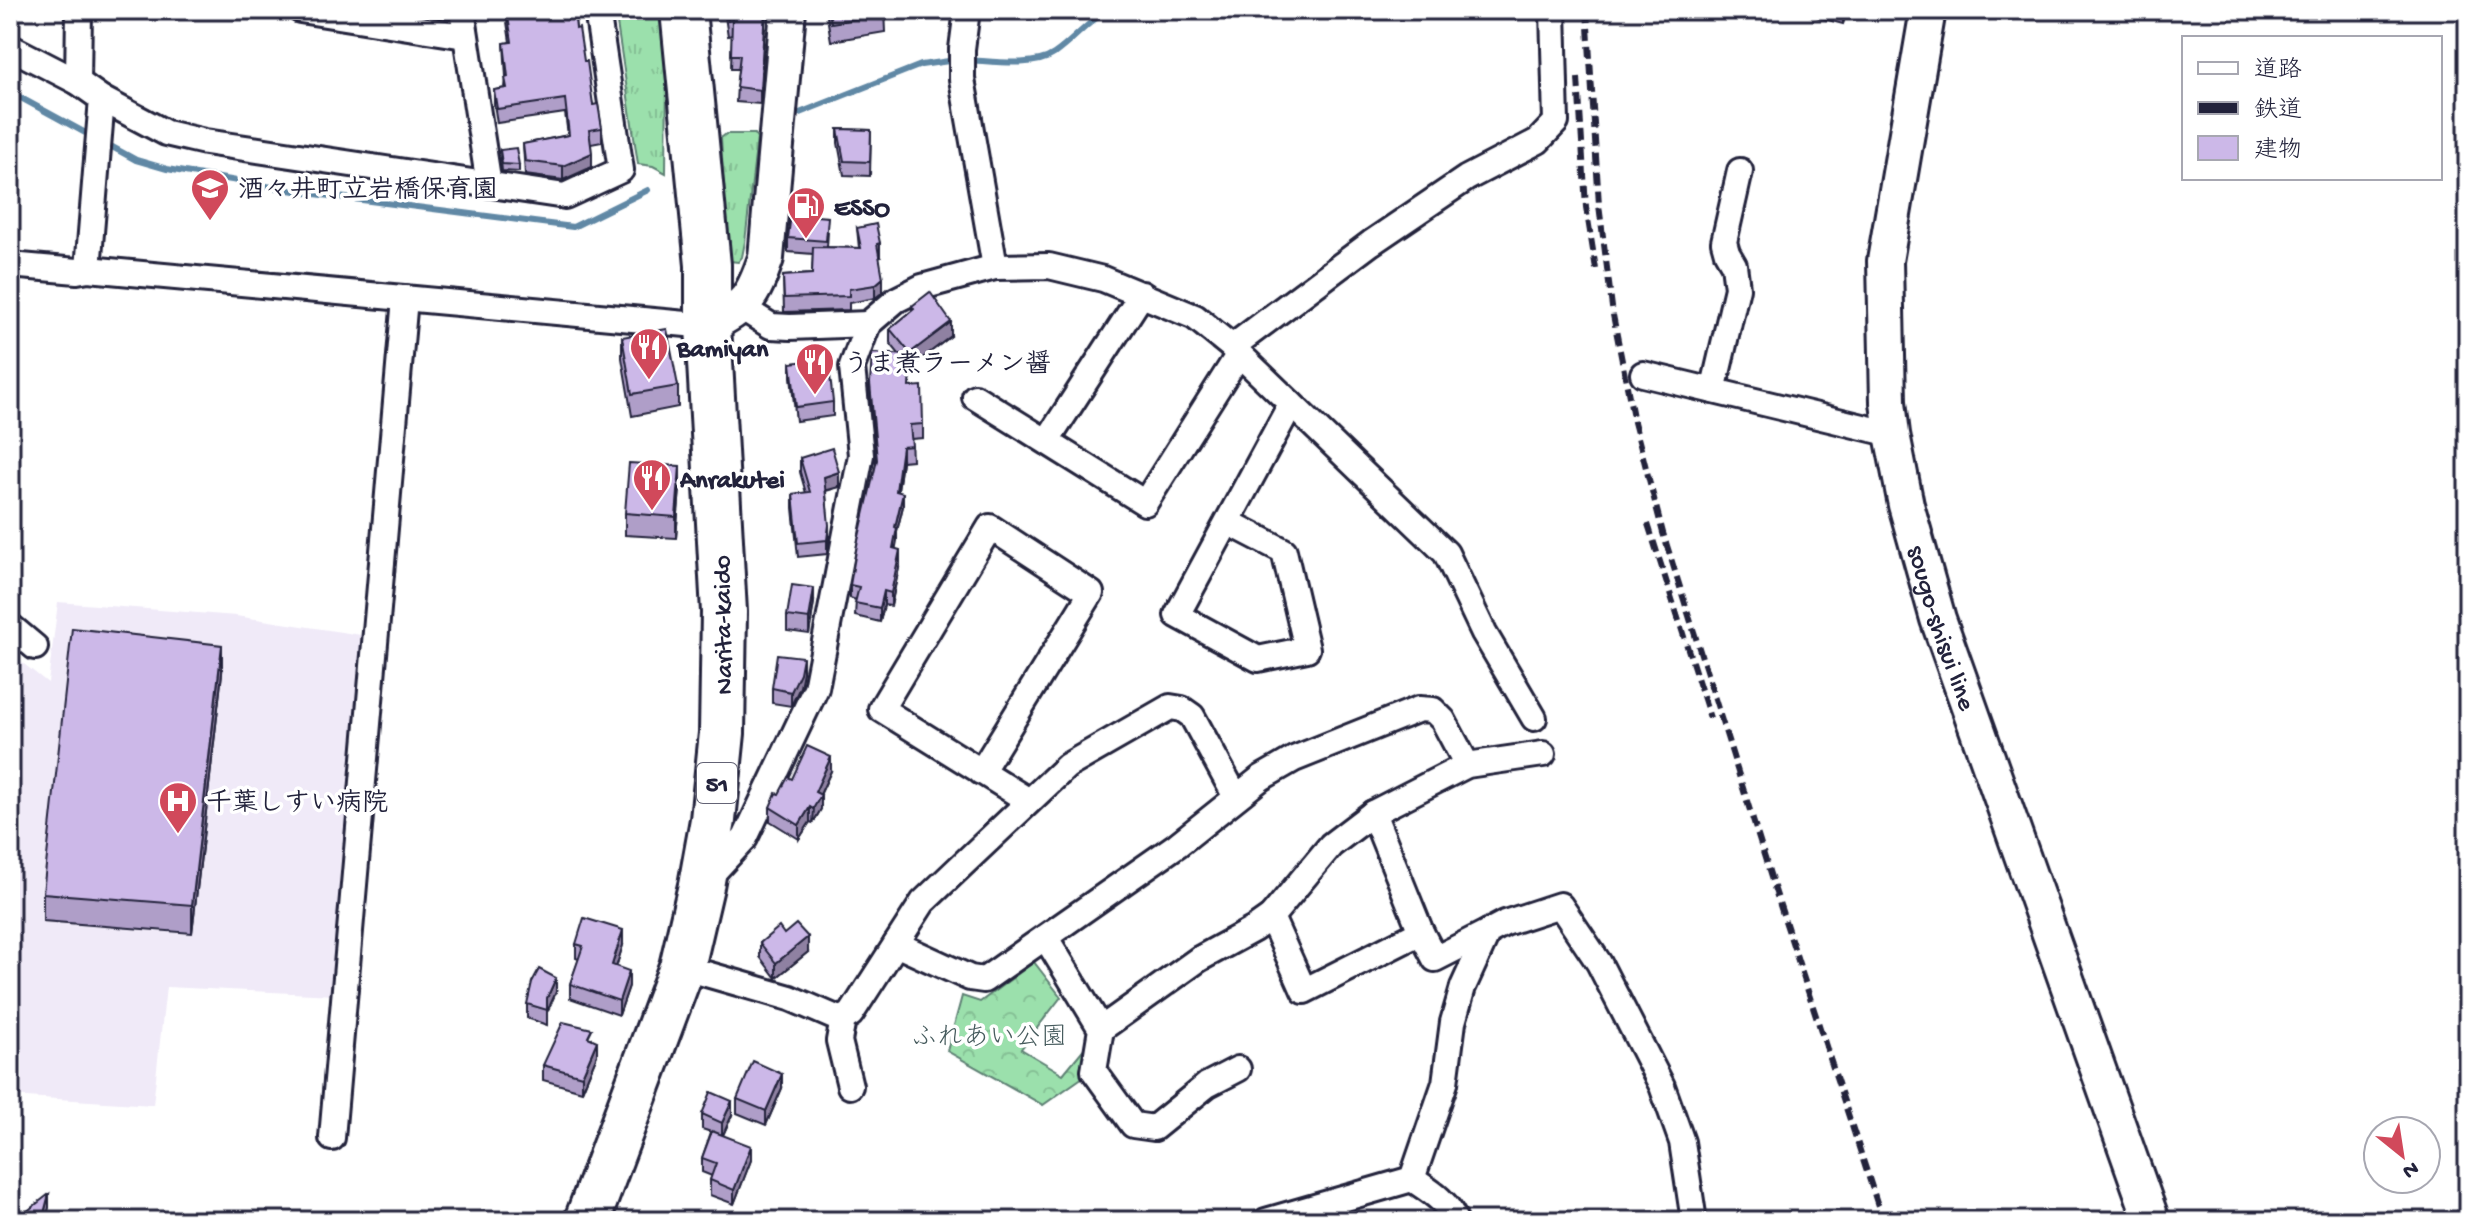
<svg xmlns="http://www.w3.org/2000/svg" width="2478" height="1231" font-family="'Gochi Hand','Klee One',sans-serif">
  <defs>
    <pattern id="grass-tufts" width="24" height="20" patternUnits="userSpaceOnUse" patternTransform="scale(2)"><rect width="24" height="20" fill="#9be0ac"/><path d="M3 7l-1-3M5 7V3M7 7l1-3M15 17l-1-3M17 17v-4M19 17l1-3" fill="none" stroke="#85c095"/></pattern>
    <pattern id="forest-crowns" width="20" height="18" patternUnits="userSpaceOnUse" patternTransform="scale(2)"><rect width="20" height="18" fill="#9be0ac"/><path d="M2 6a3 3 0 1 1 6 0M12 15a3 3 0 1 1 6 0" fill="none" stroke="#85c095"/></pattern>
  </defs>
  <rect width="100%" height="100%" fill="#fff"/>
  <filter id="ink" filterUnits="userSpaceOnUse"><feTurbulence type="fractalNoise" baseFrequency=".0125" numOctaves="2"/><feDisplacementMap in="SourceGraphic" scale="16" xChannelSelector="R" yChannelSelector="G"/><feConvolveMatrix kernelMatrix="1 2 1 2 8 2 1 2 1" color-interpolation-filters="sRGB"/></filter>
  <g filter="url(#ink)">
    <polygon fill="#f0eaf8" points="58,602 236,616 361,635 334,995 166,987 153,1105 10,1096 10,653 48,683"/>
    <g fill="url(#grass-tufts)" stroke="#5e8174" stroke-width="2">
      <polygon points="615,10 660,10 667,71 666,173 653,166 638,164"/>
      <polygon points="726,134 755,134 757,138 745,242 742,257 738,262 730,261 727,253 721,138"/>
    </g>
    <polygon fill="url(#forest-crowns)" stroke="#5e8174" stroke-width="2" points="1034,962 1061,997 1021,1049 1063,1074 1086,1046 1083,1077 1043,1105 947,1051 962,996 980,1002"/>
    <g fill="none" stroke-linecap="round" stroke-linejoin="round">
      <g stroke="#6088a5" stroke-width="6">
        <path d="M967,60C991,61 1034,68 1054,54C1073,41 1087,22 1108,10"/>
        <polyline points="10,92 91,136"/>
        <polyline points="797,114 921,65 956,60"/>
        <polyline points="105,143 136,160 167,169 307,193 573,227 648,190"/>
      </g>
      <defs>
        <g id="street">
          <polyline points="300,10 465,36"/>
          <polyline points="462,10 489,185"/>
          <polyline points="967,10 962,49 962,79 995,267"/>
          <polyline points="10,47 78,82 102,99 166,133 205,142 565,196 621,170 597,10"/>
          <polyline points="78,82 79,10"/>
          <polyline points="10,265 77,271 88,269 708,326"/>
          <polyline points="88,269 102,99"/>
          <polyline points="741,307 771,326 790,327 868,324"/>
          <polyline points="1232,347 1371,243 1467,178 1538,141 1556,122 1553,10"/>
          <polyline points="1643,374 1892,434"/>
          <polyline points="1713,391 1737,288 1734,265 1727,253 1724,242 1740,171"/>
          <polyline points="975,397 1145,503 1239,354"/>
          <polyline points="1047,441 1142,294"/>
          <polyline points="1228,522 1284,551 1307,649 1258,659 1177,615 1291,404"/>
          <polyline points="10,626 35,647"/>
          <polyline points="981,772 1091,593 990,527 881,709 1029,801"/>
          <polyline points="1373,813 1421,932 1435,959 1488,932"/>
          <polyline points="708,878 745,838 816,688 861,455 852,367 868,324 896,300 922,287 995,267 1049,266 1103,279 1195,317 1232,347 1446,553 1484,633 1534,718"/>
          <polyline points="1271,917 1304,991 1421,932"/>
          <polyline points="1046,938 1101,1029 1094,1071 1133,1125 1154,1128 1207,1085 1238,1069"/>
          <polyline points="896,944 970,978 984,980 1177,845 1261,778 1294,759 1419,709 1433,710 1443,720 1467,765"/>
          <polyline points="682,967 790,998 834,1017 843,1019"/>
          <polyline points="1101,1029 1199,959 1254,929 1271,917 1331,845 1373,813 1467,765 1543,754"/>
          <polyline points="850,1086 839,1041 843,1019 851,1014 923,902 963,864 1067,766 1170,707 1182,709 1192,716 1236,797"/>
          <polyline points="332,1138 405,298"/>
          <path d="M1412,1179C1428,1190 1448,1201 1455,1221"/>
          <polyline points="1266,1221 1412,1179 1445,1083 1453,1022 1463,987 1488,932 1505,923 1560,905 1599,963 1662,1086 1682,1142 1694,1221"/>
        </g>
        <g id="secondary">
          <path id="s1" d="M1928,10L1885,261L1888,402L1892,434L1906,505L1938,619L2152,1221"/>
          <path d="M708,326C747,305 752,299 766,258L788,10"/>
        </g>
        <polyline id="highway" points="587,1221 682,967 701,886 713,820 722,733 724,612 708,326 708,265 683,10"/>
      </defs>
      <use href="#street" stroke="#22223b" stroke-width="30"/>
      <use href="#secondary" stroke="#22223b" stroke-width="40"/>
      <use href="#highway" stroke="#22223b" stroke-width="50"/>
      <use href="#street" stroke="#fff" stroke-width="24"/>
      <use href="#secondary" stroke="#fff" stroke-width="34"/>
      <use href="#highway" stroke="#fff" stroke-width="44"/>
      <g stroke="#22223b" stroke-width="6" stroke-dasharray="12 6" stroke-linecap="butt">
        <polyline points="1587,10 1599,205 1613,315 1634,422 1663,533 1774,887 1883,1221"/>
        <polyline points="1578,78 1586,207 1596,269"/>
        <polyline points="1648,524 1710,718"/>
      </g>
    </g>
    <g fill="#af9ec8" stroke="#22223b" stroke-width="2">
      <polygon points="482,10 574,10 576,29 593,105 602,128 602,142 591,144 592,167 563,180 525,175 523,144 568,135 565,113 497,123 494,104 494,90 505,88 506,77 504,43 510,42 506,15 484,18"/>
      <polygon points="724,10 766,10 760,104 736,102 738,69 731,69 732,35 728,36"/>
      <polygon points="826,10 884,10 885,32 831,41"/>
      <polygon points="1790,10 1847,10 1843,24"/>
      <polygon points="838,129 871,130 870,176 844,175 838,143"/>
      <polygon points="500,150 519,165 519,172 502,171"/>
      <polygon points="857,228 880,257 879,257 883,292 875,298 849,303 849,310 784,312 783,276 812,274 813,254 788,252 788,238 828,232 827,247 859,248"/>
      <polygon points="912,306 951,336 911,367 910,387 923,424 923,438 911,439 912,460 902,461 898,491 903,506 897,531 895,549 900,563 891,606 884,605 880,622 855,616 856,600 850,598 850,585 876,464 870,396 870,383 899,354 890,343 890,329 912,311"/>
      <polygon points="622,337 678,386 678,407 632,416 622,358"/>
      <polygon points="791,363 833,402 833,416 796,421 791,377"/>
      <polygon points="800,458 839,487 826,491 829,539 827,554 798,557 793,508 793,494 806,493 800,472"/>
      <polygon points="680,488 676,538 625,535 625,513"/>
      <polygon points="814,602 809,634 787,631 787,616"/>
      <polygon points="803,672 800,687 791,706 772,703 772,688"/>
      <polygon points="222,673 192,933 43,921 43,893"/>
      <polygon points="831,771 820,795 821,809 813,823 810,822 799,839 770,821 770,807 792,779"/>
      <polygon points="784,934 808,952 776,978 760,957 760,943"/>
      <polygon points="576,944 623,945 616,967 629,986 619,1015 570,998 570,984 579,959 576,958"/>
      <polygon points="556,992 547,1012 547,1025 527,1018 527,1004"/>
      <polygon points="592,1038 597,1055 582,1091 543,1080 543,1065"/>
      <polygon points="782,1088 766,1125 737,1113 737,1099"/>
      <polygon points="702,1114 732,1115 723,1135 751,1160 734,1204 710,1195 710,1180 712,1176 702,1172 702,1158 711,1132 702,1129"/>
    </g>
    <g fill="#8f81a2" stroke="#22223b" stroke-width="2">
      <polygon points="765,10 766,10 760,104 760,90"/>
      <polygon points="1843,10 1847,10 1843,24"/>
      <polygon points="592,153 592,167 563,180 563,166"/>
      <polygon points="880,243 880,257 877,258 877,244"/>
      <polygon points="883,278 883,292 875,298 875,285"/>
      <polygon points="951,322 951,336 911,367 909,400 910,353"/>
      <polygon points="902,447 902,461 896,504 896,491"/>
      <polygon points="680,466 680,488 676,538 676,517"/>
      <polygon points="839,472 839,487 824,491 824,477"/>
      <polygon points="903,493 903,506 897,531 897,541 893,562 895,527"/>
      <polygon points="829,525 829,539 827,554 827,540"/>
      <polygon points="900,550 900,563 891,606 891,593"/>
      <polygon points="814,588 814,602 809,634 809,619"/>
      <polygon points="884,591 884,605 880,622 880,608"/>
      <polygon points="222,645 222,673 192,933 192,905"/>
      <polygon points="803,657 803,672 800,687 791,706 791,692"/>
      <polygon points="831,757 831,771 817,801 821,795 821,809 813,823 815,792"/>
      <polygon points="810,807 810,822 799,839 799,825"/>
      <polygon points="623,930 623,945 612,980 612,965"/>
      <polygon points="808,937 808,952 776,978 776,963"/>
      <polygon points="629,971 629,986 619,1015 619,1001"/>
      <polygon points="556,978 556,992 547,1012 547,1025 547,998"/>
      <polygon points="597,1041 597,1055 582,1091 582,1076"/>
      <polygon points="782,1074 782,1088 766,1125 766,1111"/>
      <polygon points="732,1101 732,1115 722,1137 722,1123"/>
      <polygon points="751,1146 751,1160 734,1204 734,1190"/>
      <polygon points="49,1194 49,1208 46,1221 42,1221"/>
    </g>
    <g fill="#ccb8e8" stroke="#22223b" stroke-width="2">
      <polygon points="507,10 574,10 576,29 579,28 584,61 587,61 593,105 598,104 602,128 589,130 592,153 563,166 525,161 523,144 569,135 565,99 497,109 494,90 507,88 505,78 508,77 504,43 512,42"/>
      <polygon points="726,10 765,10 760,90 736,87 740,55 731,55 732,20 728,21"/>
      <polygon points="829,10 884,10 885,14 831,23"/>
      <polygon points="838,129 871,130 870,162 844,161"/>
      <polygon points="516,148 519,165 502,164 500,150"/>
      <polygon points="791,214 828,217 826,241 788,238"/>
      <polygon points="876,224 880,243 877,244 883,278 875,285 849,289 849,296 784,298 783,276 812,274 813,247 861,248 857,228"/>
      <polygon points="930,292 951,322 910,353 890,329 914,309 912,306"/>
      <polygon points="667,329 678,386 632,394 622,337"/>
      <polygon points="872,353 911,355 909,387 922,386 923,424 910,425 912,446 902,447 896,491 903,493 895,527 897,528 893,548 900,550 891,593 884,591 880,608 855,603 859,587 850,585 857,545 877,460 870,383"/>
      <polygon points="828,358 833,402 796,407 791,363"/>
      <polygon points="832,448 839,472 824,477 829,525 827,540 798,543 793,494 810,492 800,458"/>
      <polygon points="629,463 680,466 676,517 625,513"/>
      <polygon points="792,585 814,588 809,619 787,616"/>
      <polygon points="72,628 222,645 192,905 43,893"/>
      <polygon points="777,654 803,657 800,673 791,692 772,688"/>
      <polygon points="807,746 831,757 815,792 821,795 813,809 810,807 799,825 770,807 776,793 779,794 788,777 792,779"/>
      <polygon points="584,918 623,930 612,965 629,971 619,1001 570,984 583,946 576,944"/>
      <polygon points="796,924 808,937 776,963 760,943 779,927 784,934"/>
      <polygon points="539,969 556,978 547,998 547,1010 527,1004 532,982"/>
      <polygon points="563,1022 592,1029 588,1037 597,1041 582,1076 543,1065"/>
      <polygon points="753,1061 782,1074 766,1111 737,1099"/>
      <polygon points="711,1092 732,1101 722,1123 702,1114"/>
      <polygon points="712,1131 751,1146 734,1190 710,1180 716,1163 702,1158"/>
      <polygon points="49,1194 42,1221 10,1221 10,1215 17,1219"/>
    </g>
  </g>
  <defs>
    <symbol id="school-pin" viewBox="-11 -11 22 30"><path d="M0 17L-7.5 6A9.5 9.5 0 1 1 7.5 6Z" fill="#d1495b" stroke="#fff"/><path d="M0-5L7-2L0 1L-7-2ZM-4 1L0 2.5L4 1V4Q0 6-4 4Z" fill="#fff"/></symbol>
    <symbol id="fuel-pin" viewBox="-11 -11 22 30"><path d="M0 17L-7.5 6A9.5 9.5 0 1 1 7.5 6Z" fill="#d1495b" stroke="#fff"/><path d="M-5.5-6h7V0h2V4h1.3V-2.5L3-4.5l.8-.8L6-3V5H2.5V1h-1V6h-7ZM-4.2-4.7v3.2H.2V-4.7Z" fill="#fff"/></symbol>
    <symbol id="restaurant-pin" viewBox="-11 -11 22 30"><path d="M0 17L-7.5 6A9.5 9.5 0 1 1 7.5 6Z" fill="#d1495b" stroke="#fff"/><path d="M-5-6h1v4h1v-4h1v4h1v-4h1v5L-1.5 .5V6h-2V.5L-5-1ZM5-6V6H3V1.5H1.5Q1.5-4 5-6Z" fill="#fff"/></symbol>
    <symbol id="hospital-pin" viewBox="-11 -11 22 30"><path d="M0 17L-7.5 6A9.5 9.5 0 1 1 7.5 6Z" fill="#d1495b" stroke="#fff"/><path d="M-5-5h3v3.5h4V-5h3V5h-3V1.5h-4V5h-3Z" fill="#fff"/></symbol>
  </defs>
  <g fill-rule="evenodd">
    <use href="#school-pin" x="188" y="166" width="44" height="60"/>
    <use href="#fuel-pin" x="784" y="184" width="44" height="60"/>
    <use href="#restaurant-pin" x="627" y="325" width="44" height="60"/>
    <use href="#restaurant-pin" x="793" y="340" width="44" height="60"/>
    <use href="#restaurant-pin" x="630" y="456" width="44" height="60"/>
    <use href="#hospital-pin" x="156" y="779" width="44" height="60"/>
  </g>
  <g text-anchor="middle" stroke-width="7" stroke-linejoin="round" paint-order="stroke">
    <rect fill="#fff" stroke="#646476" stroke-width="2" x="697" y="763" width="40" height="40" rx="6"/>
    <g font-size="24" font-weight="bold" fill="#22223b">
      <text x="717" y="791">51</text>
    </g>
    <g font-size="26" font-weight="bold" fill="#22223b" stroke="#fff" text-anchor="start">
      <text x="238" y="197">酒々井町立岩橋保育園</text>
      <text x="834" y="215">ESSO</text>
      <text x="677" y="356">Bamiyan</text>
      <text x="843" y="371">うま煮ラーメン醤</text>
      <text x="680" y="487">Anrakutei</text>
      <text x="206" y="810">千葉しすい病院</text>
    </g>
    <g font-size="26" fill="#22223b" stroke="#fff">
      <text transform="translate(721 625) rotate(-91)" y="9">Narita-kaido</text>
      <text dy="9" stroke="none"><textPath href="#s1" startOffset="628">sougo-shisui line</textPath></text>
    </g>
    <g font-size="26" fill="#465b5d" stroke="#fff">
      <text x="989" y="1044">ふれあい公園</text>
    </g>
  </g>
  <rect width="2478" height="1231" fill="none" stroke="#fff" stroke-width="40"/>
  <rect x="20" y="20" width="2438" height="1191" fill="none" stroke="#22223b" stroke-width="3" filter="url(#ink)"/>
  <rect x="2182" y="36" width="260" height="144" fill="#ffffff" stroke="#a7a7b1" stroke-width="2"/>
  <rect x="2198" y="62" width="40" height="12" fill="#ffffff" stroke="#a7a7b1" stroke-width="2"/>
  <text x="2254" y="76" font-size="24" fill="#22223b">道路</text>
  <rect x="2198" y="102" width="40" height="12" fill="#22223b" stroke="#a7a7b1" stroke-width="2"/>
  <text x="2254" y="116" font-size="24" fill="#22223b">鉄道</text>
  <rect x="2198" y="136" width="40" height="24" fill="#ccb8e8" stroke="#a7a7b1" stroke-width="2"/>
  <text x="2254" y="156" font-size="24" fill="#22223b">建物</text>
  <g transform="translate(2402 1155) rotate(150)"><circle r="38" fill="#ffffff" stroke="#a7a7b1" stroke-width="2"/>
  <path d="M0-6L14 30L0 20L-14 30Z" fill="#d1495b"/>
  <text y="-12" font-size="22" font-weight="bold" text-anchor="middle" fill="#22223b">N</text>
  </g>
</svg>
